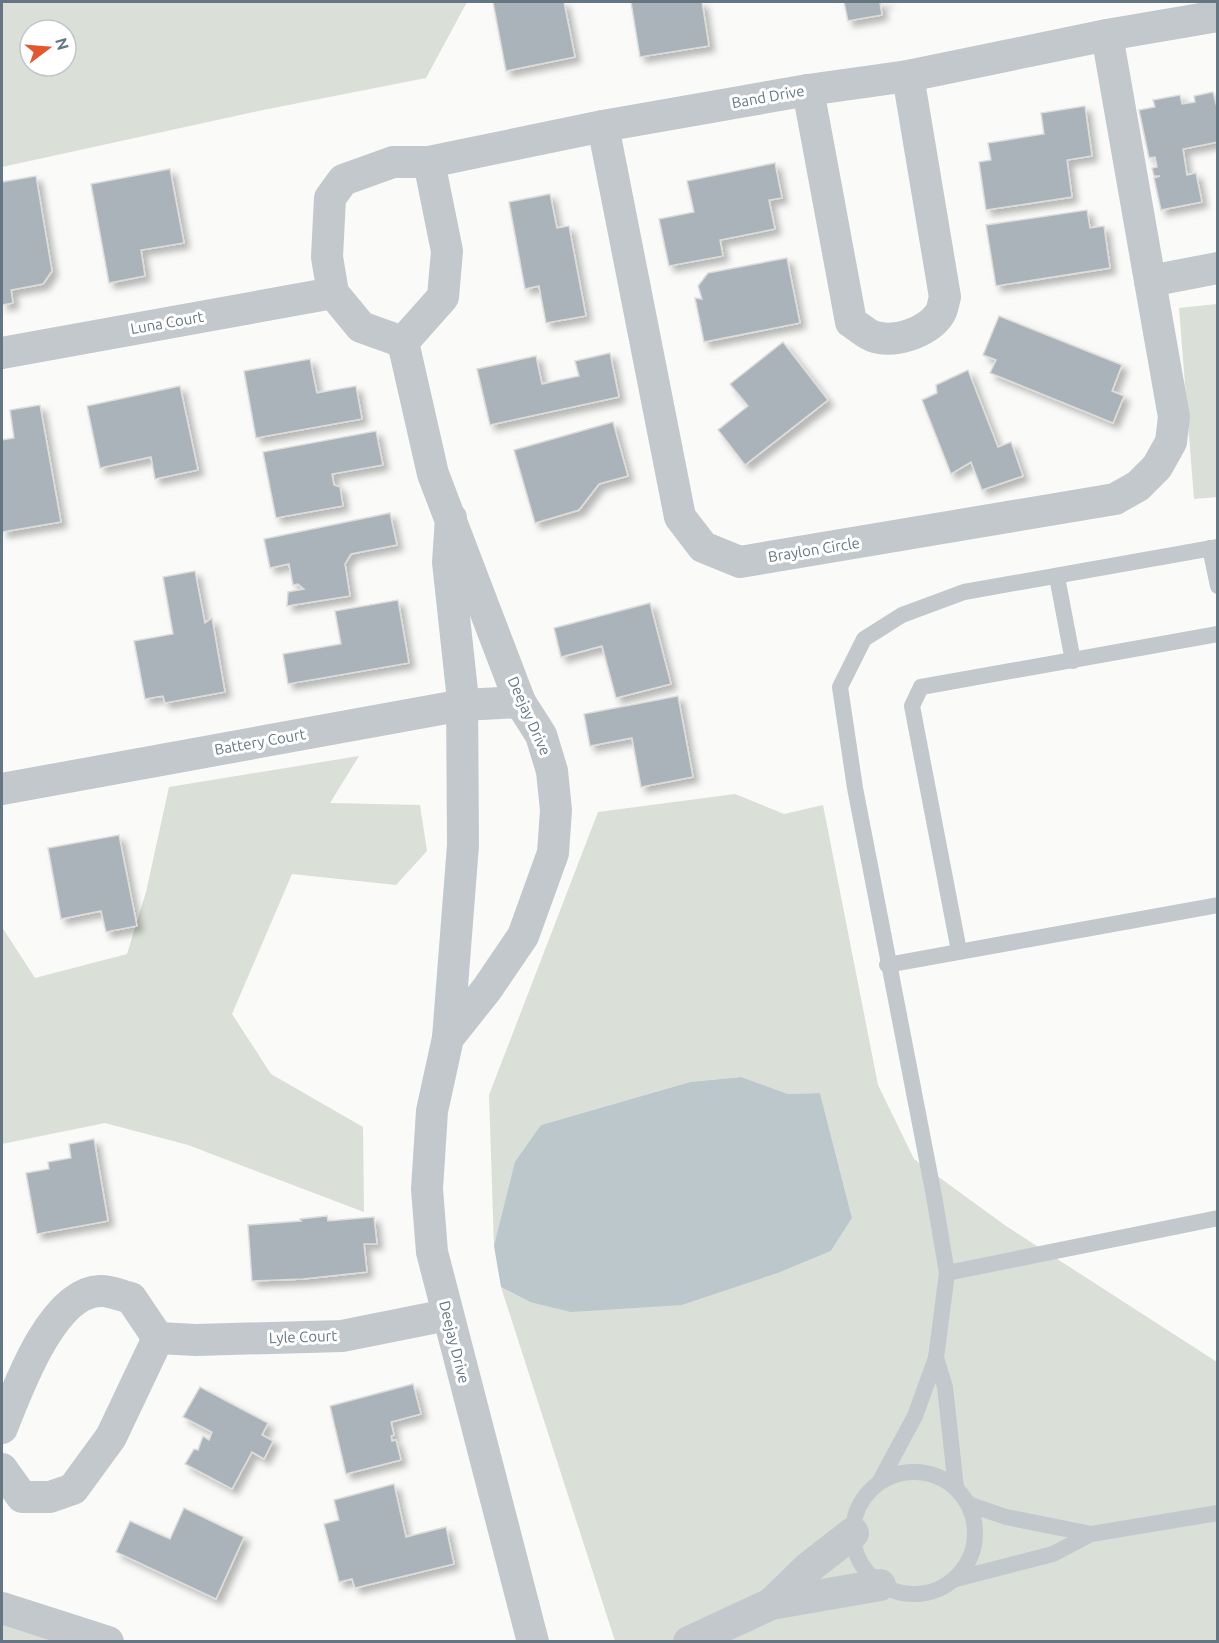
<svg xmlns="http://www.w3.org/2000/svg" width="1219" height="1643" font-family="Ubuntu,sans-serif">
  <defs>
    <filter id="shadow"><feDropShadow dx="5.5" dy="5.5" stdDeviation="3" flood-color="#0004"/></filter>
  </defs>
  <rect width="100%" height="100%" fill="#fafaf8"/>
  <g fill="#dadfd7" fill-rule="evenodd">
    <path d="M2,2H467L426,78L258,111L2,167ZM30,30H66V66H30Z"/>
    <polygon points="1217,304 1217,497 1194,499 1179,308"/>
    <polygon points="359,756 330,803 420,805 427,851 396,885 292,874 232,1014 271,1074 363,1127 364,1212 188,1145 105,1123 2,1144 2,927 35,978 127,954 146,892 169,787"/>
    <polygon points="735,794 784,814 823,805 878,1085 914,1159 1006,1226 1217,1362 1217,1641 615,1641 501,1287 530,1302 682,1305 778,1273 831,1251 852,1218 820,1093 788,1094 741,1077 690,1082 541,1125 504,1211 494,1246 489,1095 598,812"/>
    <polygon points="2,1608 108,1641 2,1641"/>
  </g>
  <polygon fill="#bbc7cb" points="741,1077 788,1094 820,1093 852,1218 831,1251 778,1273 682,1305 571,1312 530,1302 501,1287 494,1246 515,1162 541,1125 690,1082"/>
  <g fill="#aab3b9" stroke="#dcdcda" stroke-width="1.5" filter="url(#shadow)">
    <polygon points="493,2 564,2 575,57 506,71"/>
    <polygon points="631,2 702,2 709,46 640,57"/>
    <polygon points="844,2 889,2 880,3 882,15 848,21"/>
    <polygon points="1213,92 1218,111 1218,142 1183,149 1187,175 1196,173 1202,202 1161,210 1154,178 1160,176 1154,176 1152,168 1157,167 1155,157 1149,158 1139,110 1155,107 1153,100 1180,95 1182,104 1195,102 1194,96"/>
    <polygon points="1085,106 1092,156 1067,160 1072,197 986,210 979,162 991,160 988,143 1044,134 1041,113"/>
    <polygon points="775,163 782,198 769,200 775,229 720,240 723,256 669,266 659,219 694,212 687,181"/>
    <polygon points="170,169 184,243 141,250 145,276 109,283 91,184"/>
    <polygon points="36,176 52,271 43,284 11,290 13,303 2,305 2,182"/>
    <polygon points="550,194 557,228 569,226 586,316 546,323 539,286 525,289 509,202"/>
    <polygon points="1087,210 1090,228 1104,226 1110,268 996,286 986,225"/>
    <polygon points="787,258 800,323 704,342 695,298 702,299 698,286 708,273"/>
    <polygon points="999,316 1122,365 1112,391 1124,396 1113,423 990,373 996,360 983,355"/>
    <polygon points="783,342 828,400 745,465 718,430 748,406 730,384"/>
    <polygon points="610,353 619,397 490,425 477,369 536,356 542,384 579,376 575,361"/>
    <polygon points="310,359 317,393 356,386 362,419 256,438 244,371"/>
    <polygon points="968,370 998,447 1011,442 1023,476 982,490 971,462 951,474 922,400 937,393 936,385"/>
    <polygon points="180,386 198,470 155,479 151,457 100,468 87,406"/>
    <polygon points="40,405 61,522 2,532 2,440 14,438 10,410"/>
    <polygon points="613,422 628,476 599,484 579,510 535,523 514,450"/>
    <polygon points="376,431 383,465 332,474 334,485 340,487 343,506 276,518 263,452"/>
    <polygon points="390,513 397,545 351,554 345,564 350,596 287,606 288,592 304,589 298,584 293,585 289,564 270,568 264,539"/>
    <polygon points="195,571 205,623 212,618 225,692 165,703 163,696 145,699 134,641 173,634 163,577"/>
    <polygon points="398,600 409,663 288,684 283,654 341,644 335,611"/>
    <polygon points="650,603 671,684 616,698 602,646 561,657 554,628"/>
    <polygon points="678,696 693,777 641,787 632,738 590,746 584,714"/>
    <polygon points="119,835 137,926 106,932 101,911 61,919 48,848"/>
    <polygon points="94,1139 108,1221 37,1234 26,1173 49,1169 48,1162 71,1158 69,1144"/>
    <polygon points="327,1216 328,1221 374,1217 377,1244 364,1244 367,1272 303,1279 252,1281 248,1225 301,1221 300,1219"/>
    <polygon points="413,1384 421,1414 391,1422 394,1435 391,1436 392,1441 396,1440 401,1460 346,1474 330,1406"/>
    <polygon points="200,1387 268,1423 262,1435 273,1441 264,1459 252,1452 232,1489 185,1464 194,1449 198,1450 203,1436 209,1440 212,1432 183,1417"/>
    <polygon points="394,1484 406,1537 446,1527 454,1564 355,1588 352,1579 339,1582 324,1524 339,1520 334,1500"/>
    <polygon points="184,1508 244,1537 216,1599 116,1552 130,1521 170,1539"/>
  </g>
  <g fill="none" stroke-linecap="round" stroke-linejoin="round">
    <g stroke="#c3c8cc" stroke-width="16">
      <polyline points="1210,548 1218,586"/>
      <polyline points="1057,577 1073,661"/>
      <polyline points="959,951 912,706 921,687 1218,634"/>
      <polyline points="887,965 1218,905"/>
      <polyline points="947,1273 1218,1218"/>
      <polyline points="936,1358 945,1387 956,1488"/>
      <circle cx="914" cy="1533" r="61"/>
      <polyline points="880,1481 915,1416 936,1358 947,1273 934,1196 855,788 840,687 864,639 902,615 964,592 1218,547"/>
      <polyline points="968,1504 1006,1517 1091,1534"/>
      <polyline points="956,1579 1053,1554 1091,1534 1218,1513"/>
    </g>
    <g stroke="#c3c8cc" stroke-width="32">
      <polyline points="1107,35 1150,281 1218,268"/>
      <path d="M808,90L851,322C859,327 867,335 875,337C896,343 927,332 939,315C943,310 943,303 945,297L908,76"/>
      <polyline points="603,126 680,517 703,547 740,562 1115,499 1138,486 1157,467 1171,442 1174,417 1150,281"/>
      <polygon points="393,162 429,162 447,251 443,297 403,342 361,327 333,293 327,257 330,198 343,180"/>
      <polyline points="429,162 603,126 808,90 908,76 1107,35 1218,16"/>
      <polyline points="403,342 433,474 520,702 541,735 552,771 556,810 553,853 523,936 487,989 448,1038 463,845 462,691 448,562 451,518"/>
      <polyline points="2,353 333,293"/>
      <polyline points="2,789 463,705 520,702"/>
      <polyline points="448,1038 432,1111 427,1189 432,1252 533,1642"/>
      <polyline points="158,1338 196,1340 342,1336 447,1315"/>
      <path d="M2,1428C17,1390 52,1292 100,1291C109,1290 122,1296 131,1298L158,1338"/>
      <polyline points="2,1469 22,1497 50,1497 73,1489 111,1437 158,1338"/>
      <polyline points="771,1604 808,1568 853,1533"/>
      <polyline points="2,1608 108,1642"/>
      <polyline points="689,1642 771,1604 880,1585"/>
    </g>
  </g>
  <g text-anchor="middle" stroke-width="6" stroke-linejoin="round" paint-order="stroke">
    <g font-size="15" fill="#657683" stroke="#fff">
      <text transform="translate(768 97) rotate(-10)" y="5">Band Drive</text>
      <text transform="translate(167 323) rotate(-10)" y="5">Luna Court</text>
      <text transform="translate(814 550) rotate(-9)" y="5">Braylon Circle</text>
      <text transform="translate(529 716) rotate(66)" y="5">Deejay Drive</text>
      <text transform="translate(260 742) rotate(-10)" y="5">Battery Court</text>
      <text transform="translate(303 1337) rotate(-2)" y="5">Lyle Court</text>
      <text transform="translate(454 1342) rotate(76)" y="5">Deejay Drive</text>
    </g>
  </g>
  <rect width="1219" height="1643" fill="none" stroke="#657683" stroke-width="6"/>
  <g transform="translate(48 48) rotate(74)"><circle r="28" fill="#ffffff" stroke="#c1c8cd" stroke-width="1.5"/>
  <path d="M0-4.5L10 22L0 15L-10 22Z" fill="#e4572e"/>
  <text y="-9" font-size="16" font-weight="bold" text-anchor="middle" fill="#657683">N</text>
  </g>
</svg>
